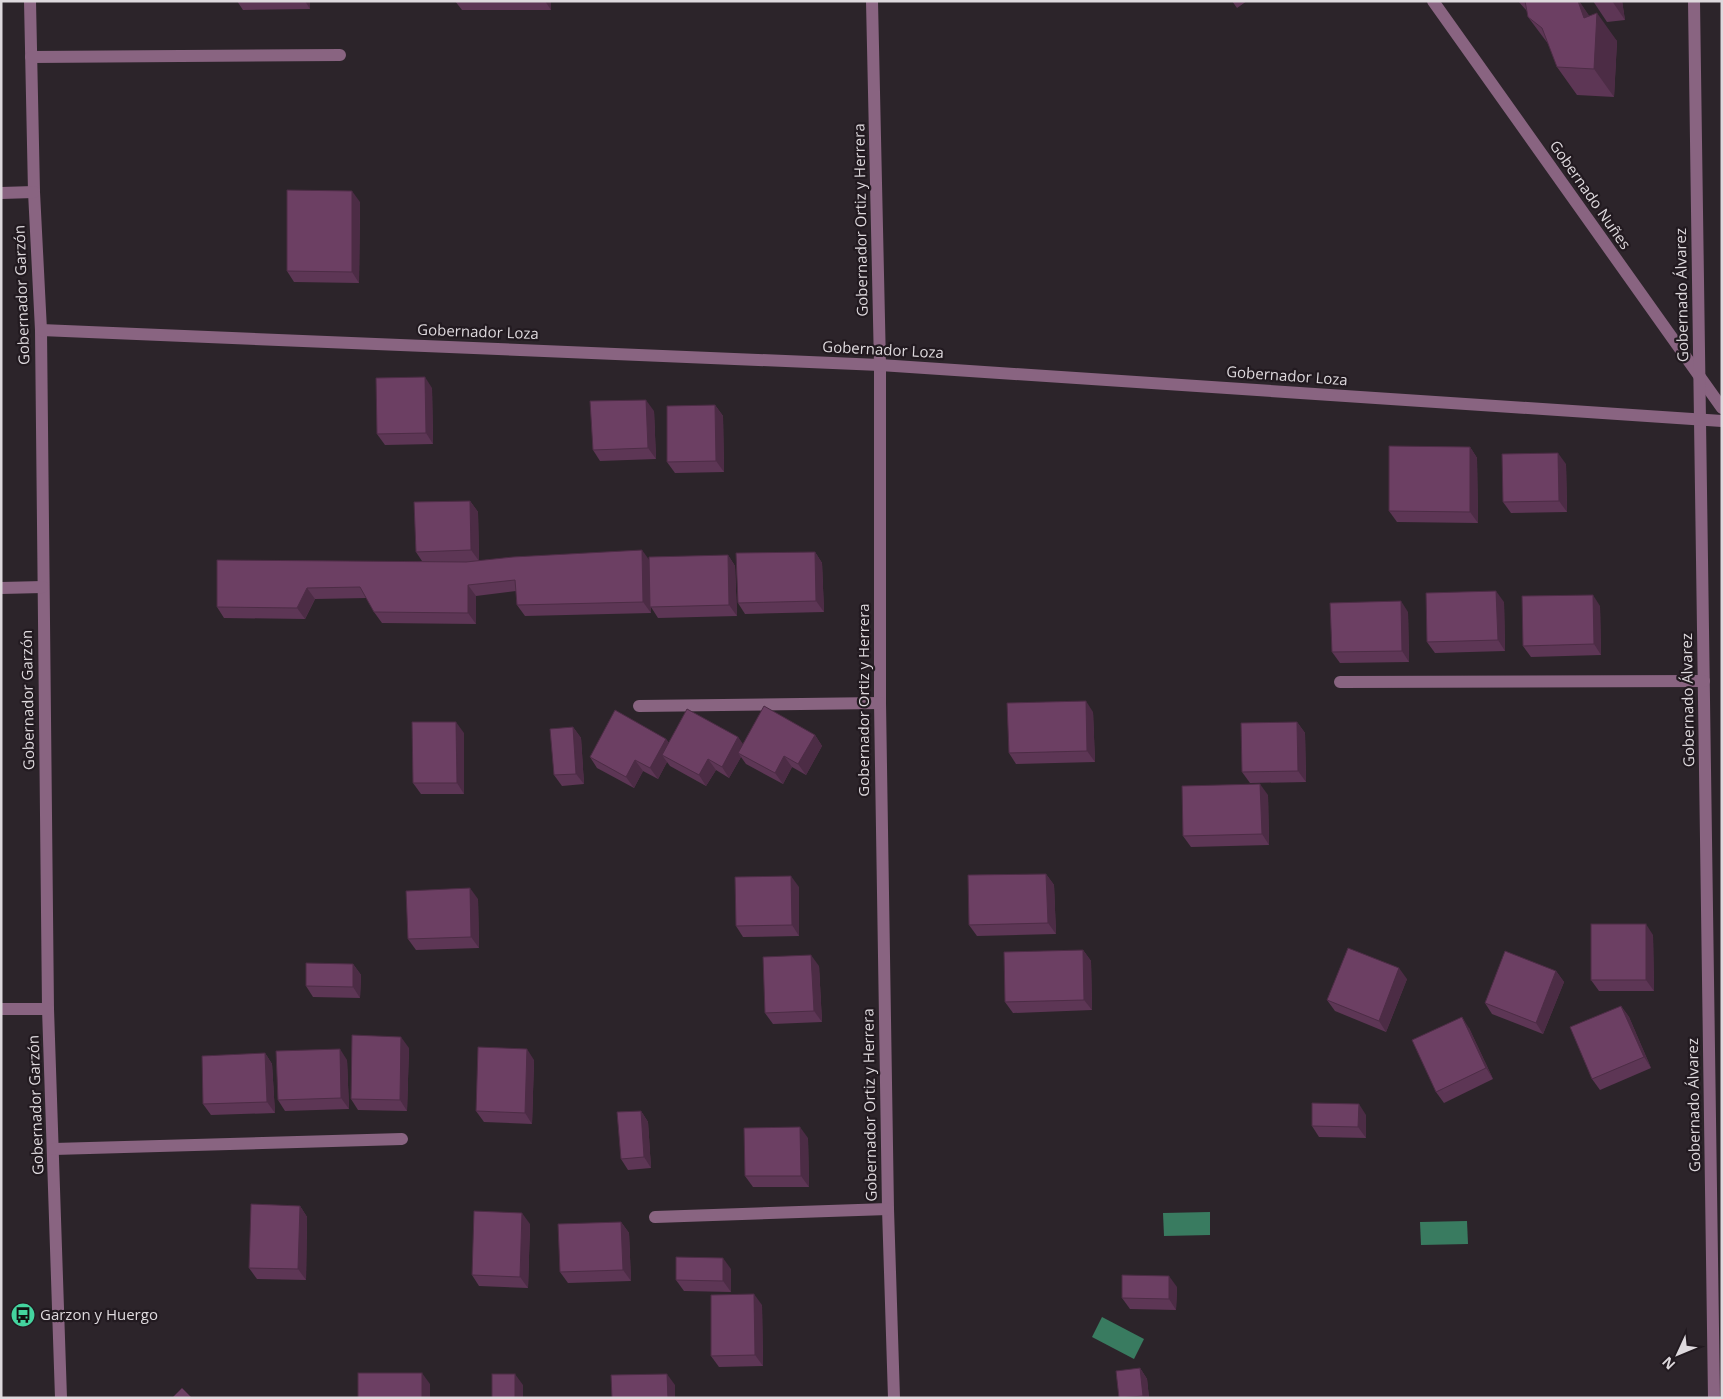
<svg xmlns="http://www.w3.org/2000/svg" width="1723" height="1399" font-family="'Open Sans',sans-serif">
  <rect width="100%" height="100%" fill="#2c242a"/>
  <g fill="#397b60">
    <polygon points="1210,1212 1210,1235 1164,1236 1163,1213"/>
    <polygon points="1467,1221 1468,1244 1421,1245 1420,1222"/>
    <polygon points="1102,1317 1144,1339 1134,1359 1092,1337"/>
  </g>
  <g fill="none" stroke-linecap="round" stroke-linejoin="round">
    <g stroke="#896481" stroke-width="12">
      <polyline points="30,1 34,192 41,330 48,1009 61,1398"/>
      <polyline points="872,1 880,365 880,703 888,1209 894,1398"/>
      <polyline points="1433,1 1722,408"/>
      <polyline points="1694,1 1714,1398"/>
      <polyline points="31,57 340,55"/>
      <polyline points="1,193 34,192"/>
      <polyline points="41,330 880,365 1722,421"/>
      <polyline points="1,588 43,587"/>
      <polyline points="1340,682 1704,681"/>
      <polyline points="639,706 880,703"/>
      <polyline points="1,1009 48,1009"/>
      <polyline points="54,1149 402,1139"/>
      <polyline points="655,1217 888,1209"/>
    </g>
  </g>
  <g fill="#5d3655">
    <polygon points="237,1 310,1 310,9 243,10"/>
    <polygon points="455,1 551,1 551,10 462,10"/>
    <polygon points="1232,1 1247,1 1237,8"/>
    <polygon points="1518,1 1579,1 1589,16 1617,41 1614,97 1577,95 1557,67 1549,45 1528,17 1527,11"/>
    <polygon points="1593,1 1622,1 1625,20 1607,22"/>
    <polygon points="360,202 359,283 294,282 287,271"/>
    <polygon points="432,388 433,444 385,445 377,434"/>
    <polygon points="715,405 723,416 724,472 675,473 667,462"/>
    <polygon points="654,411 656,459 600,461 593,450"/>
    <polygon points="1470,447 1477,458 1478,523 1397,522 1389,511"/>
    <polygon points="1566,464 1567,512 1511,513 1503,502"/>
    <polygon points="470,501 478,512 479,560 649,561 728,555 735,566 737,616 658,618 651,607 651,613 525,616 517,605 516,591 476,596 476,624 382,623 374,612 367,598 315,599 305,619 224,618 217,607 422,561 416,552"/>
    <polygon points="815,552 822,563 824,612 745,614 738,603"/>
    <polygon points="1504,602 1505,651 1435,653 1427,642"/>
    <polygon points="1600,606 1601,655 1531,657 1523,646"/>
    <polygon points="1408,612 1409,662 1340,663 1332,652"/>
    <polygon points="1093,712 1095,762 1016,764 1009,753"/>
    <polygon points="1297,722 1305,733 1306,782 1250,783 1242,772"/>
    <polygon points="573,727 581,738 584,784 562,786 554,775"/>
    <polygon points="464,733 464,794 421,794 413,783"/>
    <polygon points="815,735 822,746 806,775 792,767 783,784 746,764 741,757 729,778 716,770 706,786 670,766 667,762 658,779 643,771 634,788 597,768 590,757 666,739 669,743 738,737 743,745"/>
    <polygon points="1268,795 1269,845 1191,847 1183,836"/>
    <polygon points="1046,874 1054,885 1056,934 977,936 969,925"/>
    <polygon points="799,887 799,936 743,937 736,926"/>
    <polygon points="478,899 479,948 416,950 408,939"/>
    <polygon points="1653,935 1654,991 1599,991 1591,980"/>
    <polygon points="1083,950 1091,961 1092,1010 1013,1013 1005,1002"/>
    <polygon points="353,964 361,975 360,998 313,997 306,986"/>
    <polygon points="819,966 822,1022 773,1024 765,1013"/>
    <polygon points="1556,971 1564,982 1543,1034 1492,1014 1485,1003"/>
    <polygon points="1407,979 1386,1032 1335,1011 1327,1000"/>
    <polygon points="1621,1006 1629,1017 1651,1068 1600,1090 1592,1079"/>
    <polygon points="1469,1028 1493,1079 1444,1103 1436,1092"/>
    <polygon points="409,1048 407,1111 358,1110 351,1099"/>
    <polygon points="265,1053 272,1064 275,1113 211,1115 203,1104"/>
    <polygon points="347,1060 349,1109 285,1111 278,1100"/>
    <polygon points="534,1060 532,1124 484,1122 476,1111"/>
    <polygon points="641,1111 648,1122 651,1168 628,1170 621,1159"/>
    <polygon points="1366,1115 1366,1138 1319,1137 1312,1126"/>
    <polygon points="808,1138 809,1187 753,1187 745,1176"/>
    <polygon points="300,1206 307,1217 306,1280 257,1279 249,1268"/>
    <polygon points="621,1222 629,1233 631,1281 568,1283 560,1272"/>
    <polygon points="530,1224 528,1288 479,1286 472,1275"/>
    <polygon points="731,1269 731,1292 684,1291 676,1280"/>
    <polygon points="1177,1287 1176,1310 1130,1309 1122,1298"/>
    <polygon points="762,1305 763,1366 719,1367 711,1356"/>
    <polygon points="1140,1368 1147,1379 1149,1398 1119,1398"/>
  </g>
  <g fill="#4c2c45">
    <polygon points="305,1 310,1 310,9"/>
    <polygon points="545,1 551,1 551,10"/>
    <polygon points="1578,1 1579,1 1597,27 1597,13 1617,41 1614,97 1594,69"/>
    <polygon points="1612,1 1622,1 1625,20"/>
    <polygon points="352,191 360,202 359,283 352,272"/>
    <polygon points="425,377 432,388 433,444 426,433"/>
    <polygon points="646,400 654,411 656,459 648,448"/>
    <polygon points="715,405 723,416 724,472 716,461"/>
    <polygon points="1470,447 1477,458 1478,523 1470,512"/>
    <polygon points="1558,453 1566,464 1567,512 1559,501"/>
    <polygon points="470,501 478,512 479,561 471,550"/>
    <polygon points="642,550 650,561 651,613 643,602"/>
    <polygon points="815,552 822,563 824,612 816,601"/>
    <polygon points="728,555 735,566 737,616 729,605"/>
    <polygon points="468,585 476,596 476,624 468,613"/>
    <polygon points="307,588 315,599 305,619 297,608"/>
    <polygon points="1496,591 1504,602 1505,651 1498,640"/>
    <polygon points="1593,595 1600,606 1601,655 1594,644"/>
    <polygon points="1401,601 1408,612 1409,662 1402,651"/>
    <polygon points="1086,701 1093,712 1095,762 1087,751"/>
    <polygon points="456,722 464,733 464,794 457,783"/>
    <polygon points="1297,722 1305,733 1306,782 1298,771"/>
    <polygon points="573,727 581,738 584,784 576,774"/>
    <polygon points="815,735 822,746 806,775 798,764"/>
    <polygon points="738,737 746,748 738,753 741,757 729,778 722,767"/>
    <polygon points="666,739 674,750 662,755 667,762 658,779 650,768"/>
    <polygon points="784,756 792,767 783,784 775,773"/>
    <polygon points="708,759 716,770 706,786 699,775"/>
    <polygon points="635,760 643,771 634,788 626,777"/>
    <polygon points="1260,784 1268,795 1269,845 1262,834"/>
    <polygon points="1046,874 1054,885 1056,934 1048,923"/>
    <polygon points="791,876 799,887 799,936 792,925"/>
    <polygon points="470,888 478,899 479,948 471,937"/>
    <polygon points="1646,924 1653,935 1654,991 1646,980"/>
    <polygon points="1083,950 1091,961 1092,1010 1084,1000"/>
    <polygon points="811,955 819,966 822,1022 814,1011"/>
    <polygon points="353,964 361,975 360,998 353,987"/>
    <polygon points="1399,968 1407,979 1386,1032 1379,1021"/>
    <polygon points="1556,971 1564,982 1543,1034 1536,1023"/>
    <polygon points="1621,1006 1629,1017 1651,1068 1644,1057"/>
    <polygon points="1462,1017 1469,1028 1493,1079 1486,1068"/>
    <polygon points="401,1037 409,1048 407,1111 400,1100"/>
    <polygon points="340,1049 347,1060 349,1109 341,1098"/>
    <polygon points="527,1049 534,1060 532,1124 525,1113"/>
    <polygon points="265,1053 272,1064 275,1113 267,1102"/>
    <polygon points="1359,1104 1366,1115 1366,1138 1358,1127"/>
    <polygon points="641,1111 648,1122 651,1168 644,1157"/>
    <polygon points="800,1127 808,1138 809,1187 801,1176"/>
    <polygon points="300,1206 307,1217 306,1280 298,1269"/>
    <polygon points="522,1213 530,1224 528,1288 520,1277"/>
    <polygon points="621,1222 629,1233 631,1281 623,1270"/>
    <polygon points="723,1258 731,1269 731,1292 723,1281"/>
    <polygon points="1169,1276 1177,1287 1176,1310 1169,1299"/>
    <polygon points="1,1284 2,1345 1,1344"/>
    <polygon points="754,1294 762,1305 763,1366 755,1355"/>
    <polygon points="1140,1368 1147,1379 1149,1398 1144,1398 1143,1396"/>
    <polygon points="422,1373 430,1384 430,1398 422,1398"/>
    <polygon points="515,1374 523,1385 523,1398 515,1398"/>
    <polygon points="667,1374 675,1385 675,1398 668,1398"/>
  </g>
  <g fill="#6c3f63" stroke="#4c2c45">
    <polygon points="1525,1 1578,1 1584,18 1597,13 1594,69 1557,67 1542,28 1528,17"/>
    <polygon points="287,190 352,191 352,272 287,271"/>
    <polygon points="425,377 426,433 377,434 376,378"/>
    <polygon points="646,400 648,448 593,450 590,401"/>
    <polygon points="715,405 716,461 667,462 667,406"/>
    <polygon points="1389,446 1470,447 1470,512 1389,511"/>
    <polygon points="1558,453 1559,501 1503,502 1502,454"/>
    <polygon points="470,501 471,550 416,552 414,502"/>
    <polygon points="642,550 643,602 517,605 515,580 468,585 468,613 374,612 360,587 307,588 297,608 217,607 217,560 466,562 513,557"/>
    <polygon points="815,552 816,601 738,603 736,553"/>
    <polygon points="728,555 729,605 650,607 649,557"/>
    <polygon points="1496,591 1498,640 1427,642 1426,593"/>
    <polygon points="1593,595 1594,644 1523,646 1522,596"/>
    <polygon points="1401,601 1402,651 1332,652 1330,603"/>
    <polygon points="1086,701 1087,751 1009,753 1007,703"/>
    <polygon points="764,706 815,735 798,764 784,756 775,773 738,753"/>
    <polygon points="687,709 738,737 722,767 708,759 699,775 662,755"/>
    <polygon points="615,710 666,739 650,768 635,760 626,777 590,757"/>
    <polygon points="412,722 456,722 457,783 413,783"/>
    <polygon points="1297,722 1298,771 1242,772 1241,723"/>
    <polygon points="573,727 576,774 554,775 550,729"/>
    <polygon points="1260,784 1262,834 1183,836 1182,786"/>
    <polygon points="1046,874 1048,923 969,925 968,875"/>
    <polygon points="791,876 792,925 736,926 735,877"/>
    <polygon points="470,888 471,937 408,939 406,891"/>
    <rect x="1591" y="924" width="55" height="56"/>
    <polygon points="1348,948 1399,968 1379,1021 1327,1000"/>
    <polygon points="1083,950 1084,1000 1005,1002 1004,952"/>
    <polygon points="1505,951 1556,971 1536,1023 1485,1003"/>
    <polygon points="811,955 814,1011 765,1013 763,957"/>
    <polygon points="306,963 353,964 353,987 306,986"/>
    <polygon points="1621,1006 1644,1057 1592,1079 1570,1027"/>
    <polygon points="1462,1017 1486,1068 1436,1092 1412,1040"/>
    <polygon points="352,1035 401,1037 400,1100 351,1099"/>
    <polygon points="478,1047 527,1049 525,1113 476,1111"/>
    <polygon points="340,1049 341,1098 278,1100 276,1051"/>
    <polygon points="265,1053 267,1102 203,1104 202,1056"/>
    <polygon points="1312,1103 1359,1104 1358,1127 1312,1126"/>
    <polygon points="641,1111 644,1157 621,1159 617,1112"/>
    <polygon points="800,1127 801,1176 745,1176 744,1128"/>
    <polygon points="251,1204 300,1206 298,1269 249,1268"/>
    <polygon points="474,1211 522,1213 520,1277 472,1275"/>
    <polygon points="621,1222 623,1270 560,1272 558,1224"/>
    <polygon points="676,1257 723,1258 723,1281 676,1280"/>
    <polygon points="1122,1275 1169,1276 1169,1299 1122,1298"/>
    <polygon points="754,1294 755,1355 711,1356 711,1295"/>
    <polygon points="1140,1368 1143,1396 1119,1398 1116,1371"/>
    <rect x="358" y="1373" width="64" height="25"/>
    <rect x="492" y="1374" width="23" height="24"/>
    <polygon points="667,1374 668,1398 612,1398 611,1375"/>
    <polygon points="182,1388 192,1398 172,1398"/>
  </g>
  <defs>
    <symbol id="bus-disc" viewBox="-11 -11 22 22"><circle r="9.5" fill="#44d49f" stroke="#221a20"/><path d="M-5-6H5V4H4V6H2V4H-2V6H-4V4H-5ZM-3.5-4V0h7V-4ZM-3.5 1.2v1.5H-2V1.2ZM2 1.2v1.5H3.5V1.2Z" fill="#111"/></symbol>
  </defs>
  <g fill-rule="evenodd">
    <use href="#bus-disc" x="9" y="1301" width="28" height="28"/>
  </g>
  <g text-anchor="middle" stroke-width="4.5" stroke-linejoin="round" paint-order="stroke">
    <g font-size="15" fill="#ded9dd" stroke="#221a20">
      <text transform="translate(1590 195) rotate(55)" y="5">Gobernado Nuñes</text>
      <text transform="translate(861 220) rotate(-91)" y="5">Gobernador Ortiz y Herrera</text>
      <text transform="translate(22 295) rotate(-92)" y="5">Gobernador Garzón</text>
      <text transform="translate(1682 295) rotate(-91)" y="5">Gobernado Álvarez</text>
      <text transform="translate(478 332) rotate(2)" y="5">Gobernador Loza</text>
      <text transform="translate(883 350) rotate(3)" y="5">Gobernador Loza</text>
      <text transform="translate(1287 376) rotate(4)" y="5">Gobernador Loza</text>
      <text transform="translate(28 700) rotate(-91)" y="5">Gobernador Garzón</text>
      <text transform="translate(864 700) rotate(-90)" y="5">Gobernador Ortiz y Herrera</text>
      <text transform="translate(1688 700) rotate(-91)" y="5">Gobernado Álvarez</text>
      <text transform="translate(36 1105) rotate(-92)" y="5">Gobernador Garzón</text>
      <text transform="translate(870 1105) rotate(-91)" y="5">Gobernador Ortiz y Herrera</text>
      <text transform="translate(1694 1105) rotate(-91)" y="5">Gobernado Álvarez</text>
    </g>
    <g font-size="15" fill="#ded9dd" stroke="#221a20" text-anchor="start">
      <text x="40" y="1320">Garzon y Huergo</text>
    </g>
  </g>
  <rect width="1723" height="1399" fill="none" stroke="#ded9dd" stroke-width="5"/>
  <g transform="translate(1678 1354) rotate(226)" stroke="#221a20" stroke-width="4" paint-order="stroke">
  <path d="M0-4L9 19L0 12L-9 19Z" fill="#ded9dd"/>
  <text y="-8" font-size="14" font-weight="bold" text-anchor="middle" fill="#ded9dd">N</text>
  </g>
</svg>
